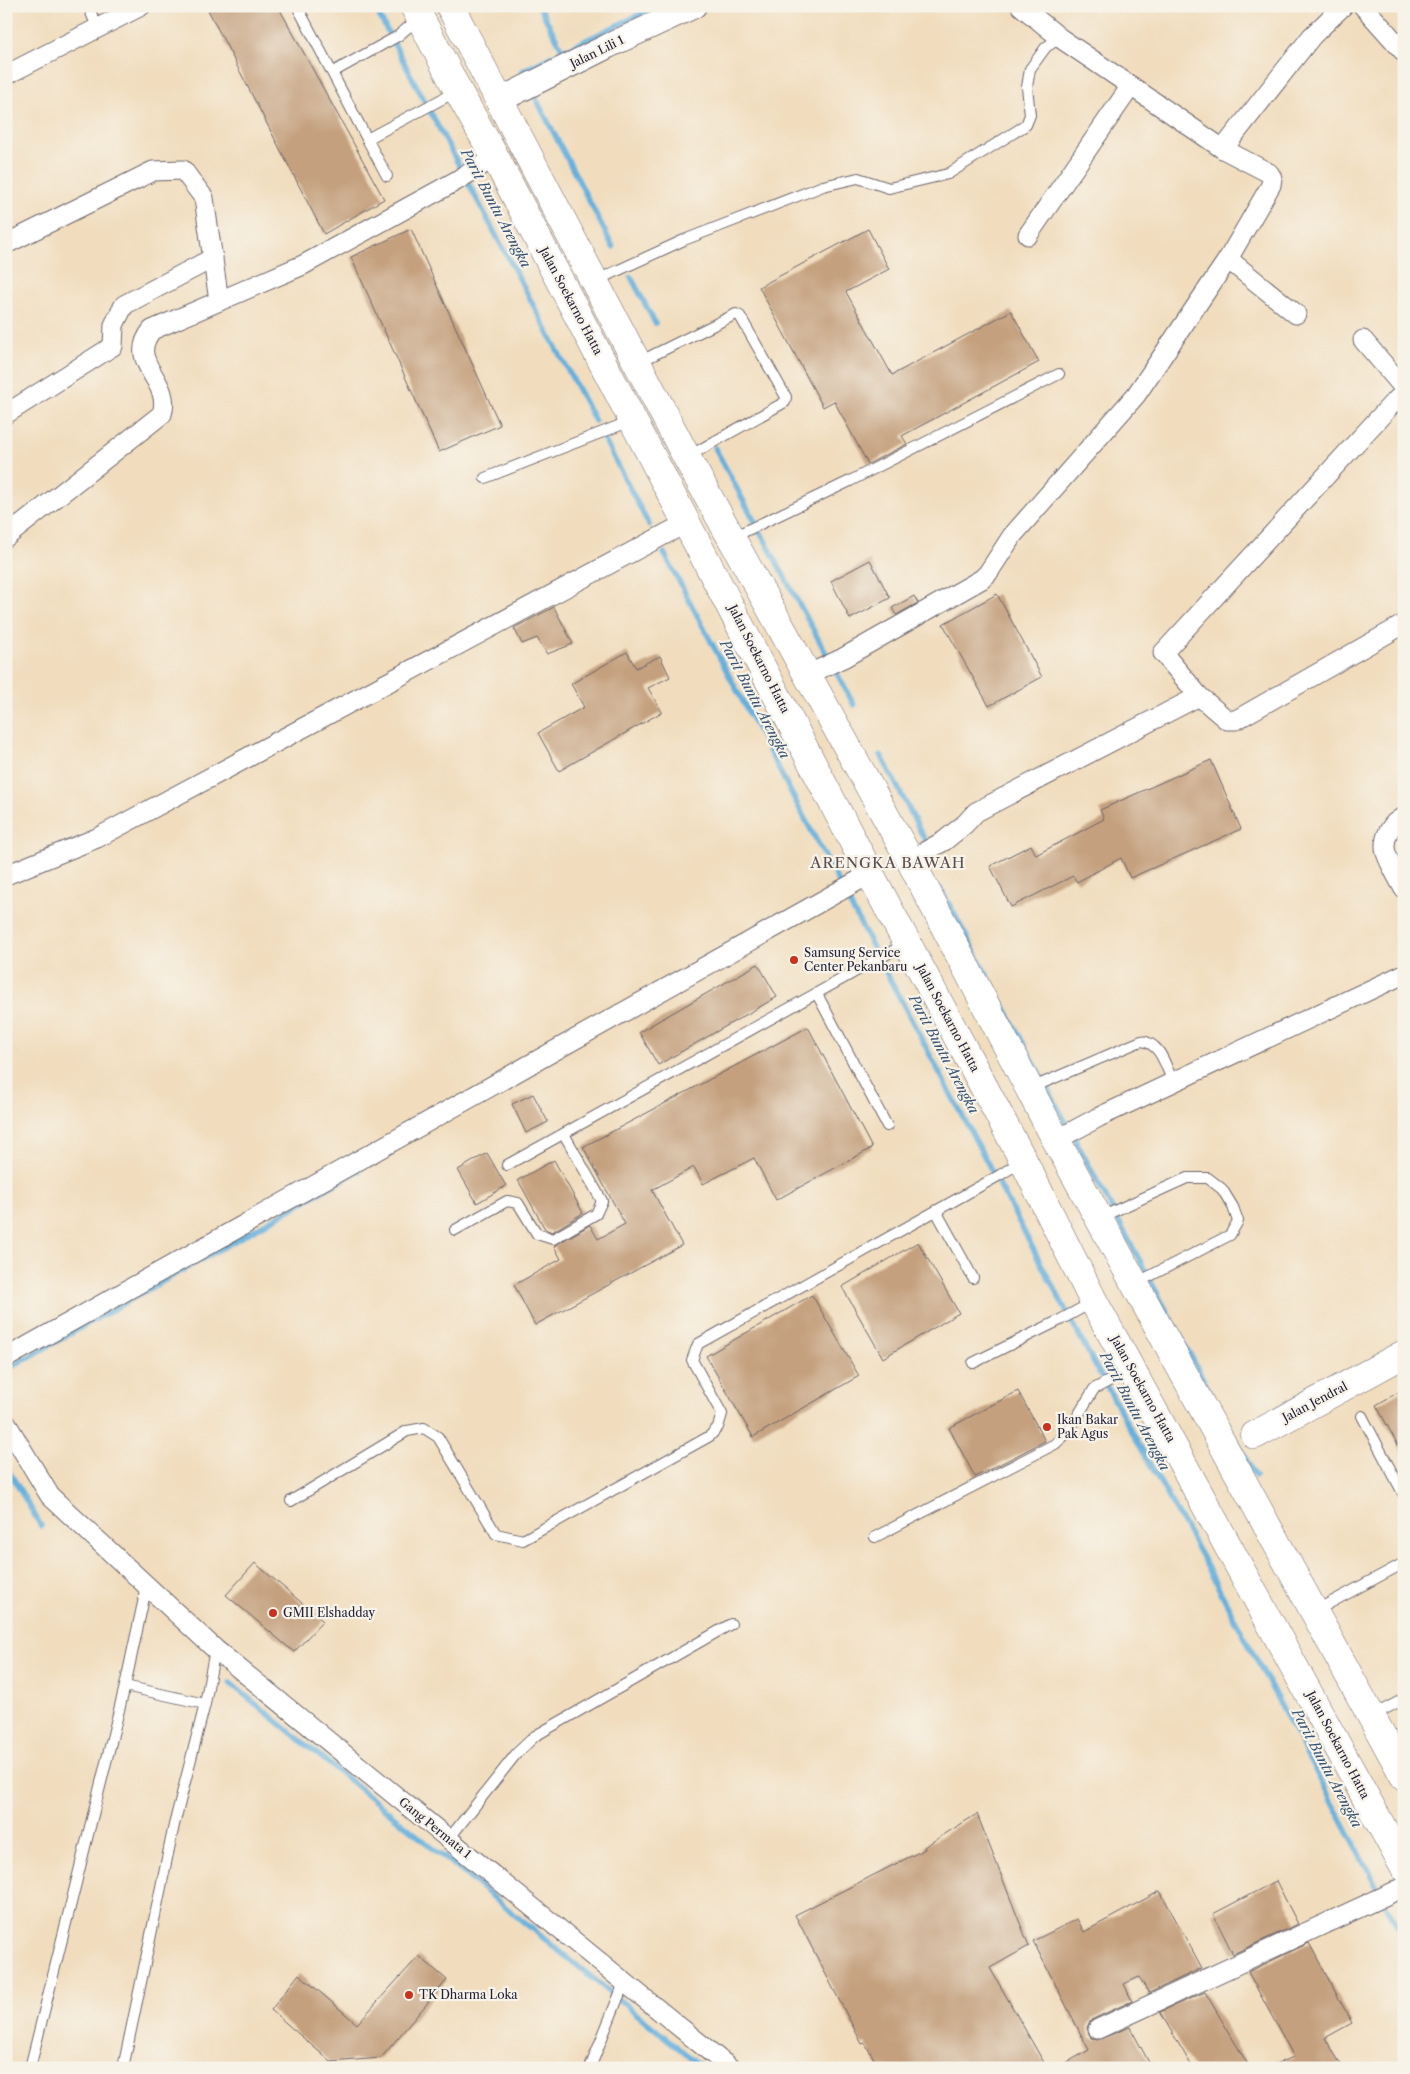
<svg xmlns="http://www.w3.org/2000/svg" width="1410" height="2074" font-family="'Libre Caslon Text',serif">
  <rect width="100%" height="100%" fill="#f7f3e8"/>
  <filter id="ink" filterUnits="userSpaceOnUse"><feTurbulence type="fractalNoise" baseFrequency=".02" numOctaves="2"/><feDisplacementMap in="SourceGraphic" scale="10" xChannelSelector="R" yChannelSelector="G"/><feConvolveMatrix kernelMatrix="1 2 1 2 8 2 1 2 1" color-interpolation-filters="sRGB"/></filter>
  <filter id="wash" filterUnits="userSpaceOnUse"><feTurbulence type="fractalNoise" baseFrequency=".0096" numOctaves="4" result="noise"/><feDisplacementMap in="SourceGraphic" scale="20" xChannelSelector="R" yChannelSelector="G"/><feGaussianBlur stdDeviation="1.12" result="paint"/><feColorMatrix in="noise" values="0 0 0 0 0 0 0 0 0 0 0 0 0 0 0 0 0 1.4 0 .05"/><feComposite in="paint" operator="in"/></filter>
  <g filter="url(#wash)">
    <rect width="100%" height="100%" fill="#f1ddbe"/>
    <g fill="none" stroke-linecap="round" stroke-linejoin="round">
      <g stroke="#65b0dd" stroke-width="5.5">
        <polyline points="374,6 595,421"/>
        <polyline points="563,51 658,6"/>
        <polyline points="527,81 522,71 563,51 539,6"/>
        <polyline points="532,91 613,247"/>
        <polyline points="631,277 655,323"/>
        <polyline points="603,437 649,525"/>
        <polyline points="715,448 854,705"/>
        <polyline points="664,553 839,883"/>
        <polyline points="881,755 928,846"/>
        <polyline points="941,889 1255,1476"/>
        <polyline points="845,895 1096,1367 1209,1570 1404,1938"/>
        <polyline points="6,1370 360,1170"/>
        <polyline points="6,1466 41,1526"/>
        <polyline points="230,1683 703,2068"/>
        <polyline points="1397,1735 1404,1747"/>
      </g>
    </g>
    <g id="blocks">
      <g fill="#c4a07e">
        <polygon points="206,6 278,6 384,199 324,234"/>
        <polygon points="411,229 500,425 439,452 351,257"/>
        <polygon points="868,229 889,269 846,292 892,375 1011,311 1039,362 902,436 907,444 868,464 834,401 823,407 759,287"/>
        <polygon points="870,560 890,598 850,619 831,581"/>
        <polygon points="997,594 1042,677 989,706 943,624"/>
        <polygon points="914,596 918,603 896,615 892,608"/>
        <polygon points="554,607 573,644 547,654 537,638 522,644 514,628"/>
        <polygon points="627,652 636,668 660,656 670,677 648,688 662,712 559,771 538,733 584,707 571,684"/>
        <polygon points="1211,760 1241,829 1130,878 1121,858 1077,882 1073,876 1011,907 990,866 1031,845 1036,855 1104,819 1100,810"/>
        <polygon points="758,964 777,997 658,1065 639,1032"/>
        <polygon points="808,1027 872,1148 776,1200 754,1158 703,1184 694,1167 652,1190 682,1245 535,1325 514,1285 561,1259 554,1246 590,1225 598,1239 625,1224 583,1147"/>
        <polygon points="533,1094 548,1122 526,1133 512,1104"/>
        <polygon points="487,1153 506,1186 477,1203 458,1170"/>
        <polygon points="554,1160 583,1213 552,1232 545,1229 518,1180"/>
        <polygon points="918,1242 959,1313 883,1358 842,1287"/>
        <polygon points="812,1295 859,1376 753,1437 706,1356"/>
        <polygon points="1404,1389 1404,1456 1376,1405"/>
        <polygon points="1018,1391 1045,1441 975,1477 949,1428"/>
        <polygon points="255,1563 323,1621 294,1652 226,1595"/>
        <polygon points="977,1814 1029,1946 990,1968 1047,2068 879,2068 865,2043 862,2044 795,1915 925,1849 924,1847"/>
        <polygon points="1276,1881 1298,1924 1233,1954 1213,1914"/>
        <polygon points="1160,1891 1202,1968 1149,1993 1139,1977 1124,1984 1132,2001 1093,2019 1089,2023 1087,2028 1091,2038 1097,2040 1130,2027 1152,2068 1057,2068 1089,2050 1033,1941 1077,1919 1084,1932"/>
        <polygon points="1309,1943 1352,2023 1325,2038 1343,2068 1269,2068 1269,2066 1294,2057 1248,1972"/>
        <polygon points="419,1956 447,1980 381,2058 331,2062 271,2010 299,1974 357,2024"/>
        <polygon points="1205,1992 1250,2068 1193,2068 1160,2012"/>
      </g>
    </g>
  </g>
  <g filter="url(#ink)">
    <use href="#blocks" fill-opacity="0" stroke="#6a6369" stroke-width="1"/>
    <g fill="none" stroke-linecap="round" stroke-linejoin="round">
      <defs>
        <g id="service">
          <polyline points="88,6 98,29"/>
          <polyline points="297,6 367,139 457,91"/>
          <polyline points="333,72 398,36 419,18"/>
          <polyline points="367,139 387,176"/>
          <polyline points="595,281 684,240 823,186 858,178 889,188 948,174 1026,125 1030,115 1027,87 1030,69 1046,47 1060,38"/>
          <polyline points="637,363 736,314 740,316 786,397 785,402 687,457"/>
          <polyline points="485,478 631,421"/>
          <polyline points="731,538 850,481 1059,374"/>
          <polyline points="817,994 887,1126"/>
          <path d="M1031,1088L1141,1041C1161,1043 1165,1065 1173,1082"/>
          <polyline points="507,1165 907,943"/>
          <polyline points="936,1211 973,1278"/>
          <polyline points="1099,1218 1187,1178 1208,1178 1222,1189 1233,1207 1238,1221 1230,1235 1136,1283"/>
          <polyline points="455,1230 507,1201 518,1203 537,1234 553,1239 596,1214 602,1201 564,1134"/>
          <polyline points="973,1363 1060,1320 1093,1302"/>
          <polyline points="1362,1416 1404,1495"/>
          <polyline points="291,1501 407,1431 424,1428 438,1437 496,1534 523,1540 710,1436 718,1427 722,1414 692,1360 698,1344 1000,1175 1022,1161"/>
          <polyline points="875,1537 1055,1444 1068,1432 1094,1389 1129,1370"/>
          <polyline points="1315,1611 1404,1563"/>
          <polyline points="125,1686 205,1704"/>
          <polyline points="1383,1710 1404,1699"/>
          <polyline points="448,1840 516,1754 535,1736 731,1624"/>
          <polyline points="30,2068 125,1686 144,1598 145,1582"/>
          <polyline points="123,2068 174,1825 205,1704 215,1649"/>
          <polyline points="590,2068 624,1983"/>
        </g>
        <g id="minor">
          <polyline points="1021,6 1060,38 1131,86"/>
          <polyline points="1363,6 1404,52"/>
          <polyline points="6,75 141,6"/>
          <polyline points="1223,149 1312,36 1343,6"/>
          <polyline points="6,244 153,171 183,170 204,198 219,301"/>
          <polyline points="1228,259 1296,314"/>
          <polyline points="1363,340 1404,388"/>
          <polyline points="1404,393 1391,405 1163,653 1199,696 1227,720 1236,720 1404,624"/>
          <polyline points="6,414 113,346 114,325 124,305 213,258"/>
          <path d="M6,537L162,414C173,380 125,363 152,330L303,265L456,181L495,157"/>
          <polyline points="807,675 843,658 982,579 988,573 1012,536 1136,395 1228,259 1271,185 1272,178 1269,173 1223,149 1131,86 1028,235"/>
          <path d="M1404,817C1391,822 1382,839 1386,853C1390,865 1398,878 1404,889"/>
          <polyline points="910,860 944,841 965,824 976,812 1199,696"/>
          <polyline points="6,875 97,838 688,522"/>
          <polyline points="1056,1140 1099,1117 1404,974"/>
          <polyline points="6,1358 870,874"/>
          <polyline points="6,1423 50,1496 215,1649 730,2068"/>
          <polyline points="1098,2029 1404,1887"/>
        </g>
        <polyline id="tertiary" points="500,100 608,46 694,6"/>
        <polyline id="secondary" points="1255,1435 1404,1354"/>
        <g id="primary">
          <polyline points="414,6 458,91 495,157 868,870 1023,1160 1094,1302 1404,1867"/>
          <polyline points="450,6 687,458 910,860 1056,1140 1404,1776"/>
        </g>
      </defs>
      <use href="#service" stroke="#6a6369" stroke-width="12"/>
      <use href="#minor" stroke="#6a6369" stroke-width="21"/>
      <use href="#tertiary" stroke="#6a6369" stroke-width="26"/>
      <use href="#secondary" stroke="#6a6369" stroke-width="29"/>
      <use href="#primary" stroke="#6a6369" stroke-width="29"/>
      <use href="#service" stroke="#fff" stroke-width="10"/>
      <use href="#minor" stroke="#fff" stroke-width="19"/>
      <use href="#tertiary" stroke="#fff" stroke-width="24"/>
      <use href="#secondary" stroke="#fff" stroke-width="28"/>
      <use href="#primary" stroke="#fff" stroke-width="28"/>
    </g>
  </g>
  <g fill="#c8321e" stroke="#f7f3e8" stroke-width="2">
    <circle cx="794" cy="960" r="5"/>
    <circle cx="1047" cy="1427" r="5"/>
    <circle cx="273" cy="1613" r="5"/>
    <circle cx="409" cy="1995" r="5"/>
  </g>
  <g text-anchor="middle" stroke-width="4.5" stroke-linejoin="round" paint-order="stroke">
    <g font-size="12" fill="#22223b" stroke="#f7f3e8">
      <text transform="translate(597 52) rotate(-26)" y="4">Jalan Lili 1</text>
      <text transform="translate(571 301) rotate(62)" y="4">Jalan Soekarno Hatta</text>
      <text transform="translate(759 659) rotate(63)" y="4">Jalan Soekarno Hatta</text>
      <text transform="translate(948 1018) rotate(62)" y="4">Jalan Soekarno Hatta</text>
      <text transform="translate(1143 1389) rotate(61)" y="4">Jalan Soekarno Hatta</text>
      <text transform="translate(1315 1402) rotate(-28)" y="4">Jalan Jendral</text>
      <text transform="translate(1338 1745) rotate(62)" y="4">Jalan Soekarno Hatta</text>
      <text transform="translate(435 1828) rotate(39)" y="4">Gang Permata 1</text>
    </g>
    <g font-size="12" fill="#22223b" stroke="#f7f3e8" text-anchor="start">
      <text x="804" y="957">Samsung Service<tspan x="804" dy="14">Center Pekanbaru</tspan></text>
      <text x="1057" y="1424">Ikan Bakar<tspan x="1057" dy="14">Pak Agus</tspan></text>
      <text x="283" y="1617">GMII Elshadday</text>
      <text x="419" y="1999">TK Dharma Loka</text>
    </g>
    <g font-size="14" font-style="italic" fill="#395474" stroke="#f7f3e8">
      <text transform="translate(496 208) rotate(62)" y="5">Parit Buntu Arengka</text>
      <text transform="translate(755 699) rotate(62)" y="5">Parit Buntu Arengka</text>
      <text transform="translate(944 1054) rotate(62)" y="5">Parit Buntu Arengka</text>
      <text transform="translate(1135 1411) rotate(62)" y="5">Parit Buntu Arengka</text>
      <text transform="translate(1327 1768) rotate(62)" y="5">Parit Buntu Arengka</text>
    </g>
    <g font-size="15" letter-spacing="1" fill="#5b4e52" stroke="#f7f3e8">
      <text x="888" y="868">ARENGKA BAWAH</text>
    </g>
  </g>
  <rect width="1410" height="2074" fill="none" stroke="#f7f3e8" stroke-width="25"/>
</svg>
